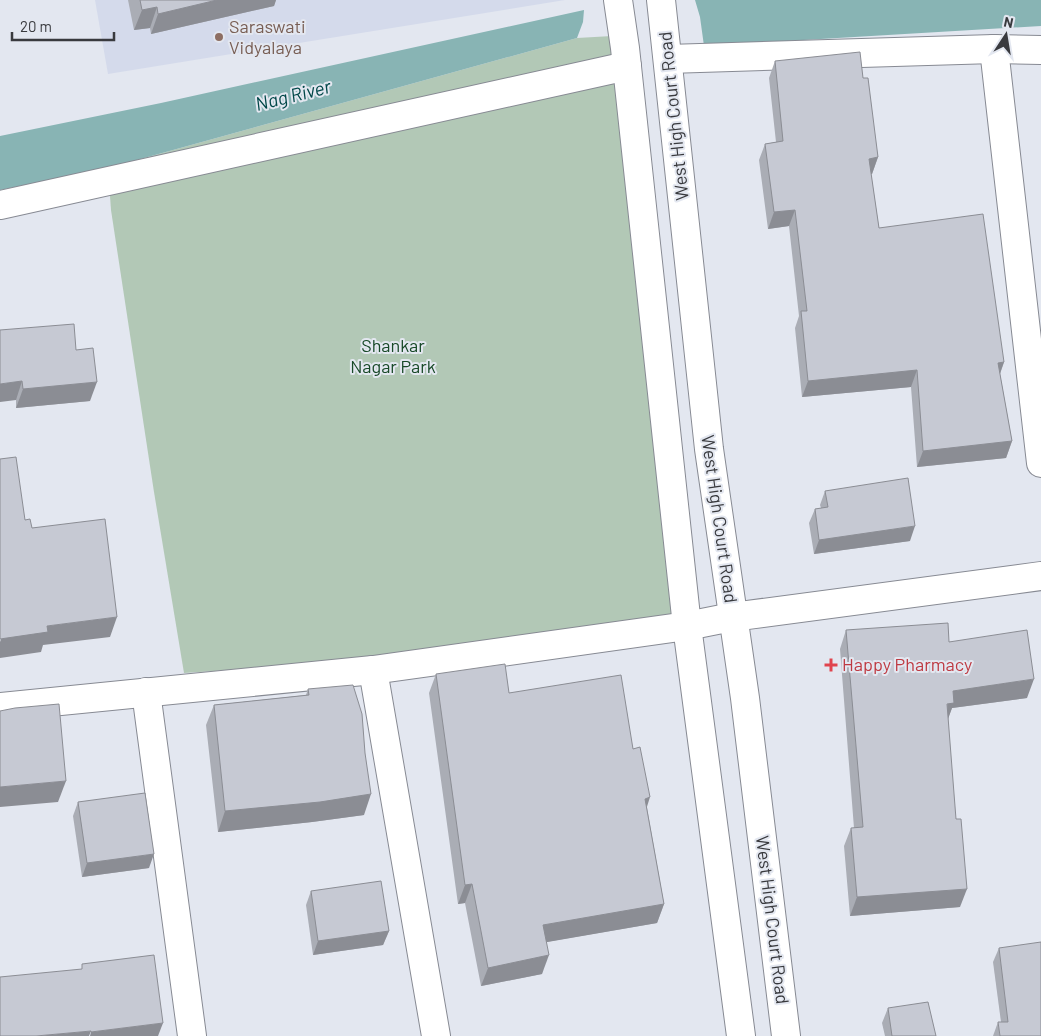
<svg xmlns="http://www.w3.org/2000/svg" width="1041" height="1036" font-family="Barlow,sans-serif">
  <rect width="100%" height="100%" fill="#e3e7f0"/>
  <polygon fill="#d4daeb" points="95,0 565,0 108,74"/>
  <polygon fill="#b2c8b6" points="612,36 679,620 362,661 184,673 154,492 111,210 108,168 577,38"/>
  <g fill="#88b4b4">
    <polygon points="695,0 1041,0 1041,26 704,46 700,17"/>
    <polygon points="584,10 583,22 577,38 108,168 0,190 0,136 161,103"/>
  </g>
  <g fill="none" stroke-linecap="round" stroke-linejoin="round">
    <defs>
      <g id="minor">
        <polyline points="994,49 1041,463"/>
        <polyline points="668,59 994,49 1041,50"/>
        <polyline points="0,205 627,66"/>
        <polyline points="373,670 436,1036"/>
        <polyline points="146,692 192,1036"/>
        <polyline points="0,707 373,670 687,626 732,617 1041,576"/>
      </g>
      <g id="major">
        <polyline points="618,0 625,48 687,626 741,1036"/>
        <polyline points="661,0 709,449 745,698 786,1036"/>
      </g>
    </defs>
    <use href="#minor" stroke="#878a93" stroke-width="30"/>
    <use href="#major" stroke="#878a93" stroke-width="30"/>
    <use href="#minor" stroke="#fff" stroke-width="28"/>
    <use href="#major" stroke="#fff" stroke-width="28"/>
  </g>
  <g fill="#aaadb5">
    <polygon points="128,0 277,0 276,0 274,6 151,34 150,28 134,30"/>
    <polygon points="775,61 863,78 878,157 872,174 871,174 879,228 1004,362 1000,374 1012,441 1006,458 917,467 911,387 802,397 795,328 799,316 789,226 768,229 759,160 765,144 776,142 769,78"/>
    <polygon points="0,330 76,350 90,401 16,408 16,400"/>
    <polygon points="825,491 910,541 814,554 809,523 815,509 821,508 820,505"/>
    <polygon points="846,630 1027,698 952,708 948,718 960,907 850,916 844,846 851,828 854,828 840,649"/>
    <polygon points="436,674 509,693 633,749 647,808 664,904 657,923 546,942 542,974 481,986 465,903 458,904 429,693"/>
    <polygon points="308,689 364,815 312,822 218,832 206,725 214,705 306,695"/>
    <polygon points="78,802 149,868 82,877 73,816"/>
    <polygon points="311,891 389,931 383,945 313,955 306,905"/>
    <polygon points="999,948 1041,1036 1001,1022 993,962"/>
    <polygon points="888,1008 936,1036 885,1036 882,1023"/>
    <polygon points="998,1022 1000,1036 993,1036"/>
  </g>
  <g fill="#8b8d94">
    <polygon points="217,0 277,0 276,0 274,6 151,34 158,14"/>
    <polygon points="157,7 150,28 134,30 142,10"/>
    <polygon points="878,157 872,174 863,175 869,159"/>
    <polygon points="795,210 789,226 768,229 774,212"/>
    <polygon points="1004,362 998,379 998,363"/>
    <polygon points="917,370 911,387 802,397 808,381"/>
    <polygon points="22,381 16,400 0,402 0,384"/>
    <polygon points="97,382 90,401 16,408 23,389"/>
    <polygon points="1012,441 1006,458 917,467 923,451"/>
    <polygon points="915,526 910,541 814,554 819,540"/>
    <polygon points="117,617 110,637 43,645 41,652 0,658 0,642 1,639 47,626"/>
    <polygon points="1034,679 1027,698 952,708 947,722 941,722 953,691"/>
    <polygon points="66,781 58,802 0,807 0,787"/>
    <polygon points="371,794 364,815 312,822 218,832 225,811"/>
    <polygon points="650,797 644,816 645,799"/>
    <polygon points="154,854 149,868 82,877 87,863"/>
    <polygon points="472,884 465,903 458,904 465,885"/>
    <polygon points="967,889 960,907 850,916 857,897"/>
    <polygon points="664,904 657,923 536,944 543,925"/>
    <polygon points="389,931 383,945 313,955 318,941"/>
    <polygon points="549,955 542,974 481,986 488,968"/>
    <polygon points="163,1023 158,1036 90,1036 91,1032"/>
    <polygon points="91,1031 89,1036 36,1036"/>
  </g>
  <g fill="#c6c9d3" stroke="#8b8d94">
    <polygon points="140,0 217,0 158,14 157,7 142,10"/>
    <polygon points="860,52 863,78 868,78 878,157 869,159 879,228 983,214 1004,362 998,363 1012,441 923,451 917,370 808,381 801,311 807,311 795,210 774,212 765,144 783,141 775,61"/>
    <polygon points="74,324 76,350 93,348 97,382 23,389 22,381 0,384 0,330"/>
    <polygon points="16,457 25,520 30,519 32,528 105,519 117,617 47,626 48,632 0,639 0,459"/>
    <polygon points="908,478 915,526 819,540 815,509 828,507 825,491"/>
    <polygon points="948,623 949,642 1027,630 1034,679 953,691 954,703 947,704 956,819 961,819 967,889 857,897 851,828 863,827 846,630"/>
    <polygon points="505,664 509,693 621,675 633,749 640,747 650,797 645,799 664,904 543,925 549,955 488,968 472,884 465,885 436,674"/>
    <polygon points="353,685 362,714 365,753 371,794 320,802 225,811 214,705 309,695 308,689"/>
    <polygon points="59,704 66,781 0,787 0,711 15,708"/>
    <polygon points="145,793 154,854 87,863 78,802"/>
    <polygon points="381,881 389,931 318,941 311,891"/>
    <polygon points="1041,942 1041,1036 1000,1036 998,1022 1008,1022 999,948"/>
    <polygon points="154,955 163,1023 91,1032 91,1031 36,1036 0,1036 0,977 82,969 82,964"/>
    <polygon points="928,1002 936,1036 892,1036 888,1008"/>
  </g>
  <circle fill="#8d6e63" stroke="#e3e7f0" stroke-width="2" cx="219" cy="37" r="5"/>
  <path fill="#e0444e" stroke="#e3e7f0" stroke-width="2" d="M828.5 657.5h5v5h5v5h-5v5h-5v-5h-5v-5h5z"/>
  <g text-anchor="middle" stroke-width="4" stroke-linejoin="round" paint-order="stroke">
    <g font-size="18" fill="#785e54" stroke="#e3e7f0" text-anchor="start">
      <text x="229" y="33">Saraswati<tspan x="229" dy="21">Vidyalaya</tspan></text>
    </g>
    <g font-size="18" fill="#393a3e" stroke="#e3e7f0">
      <text transform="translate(674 116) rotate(-96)" y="6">West High Court Road</text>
      <text transform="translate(719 519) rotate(82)" y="6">West High Court Road</text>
      <text transform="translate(772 920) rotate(83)" y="6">West High Court Road</text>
    </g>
    <g font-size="18" fill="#184928" stroke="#e3e7f0">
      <text x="393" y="352">Shankar<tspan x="393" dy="21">Nagar Park</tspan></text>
    </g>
    <g font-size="18" fill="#be3a42" stroke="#e3e7f0" text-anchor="start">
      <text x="842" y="671">Happy Pharmacy</text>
    </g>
    <g font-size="19" font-style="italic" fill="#004748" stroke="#e3e7f0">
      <text transform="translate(293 95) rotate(-14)" y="7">Nag River</text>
    </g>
  </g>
  <g transform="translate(1006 35) rotate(12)" stroke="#e3e7f0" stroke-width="4" paint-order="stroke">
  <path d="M0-4L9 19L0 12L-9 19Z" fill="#393a3e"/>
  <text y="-8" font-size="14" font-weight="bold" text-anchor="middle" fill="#393a3e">N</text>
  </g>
  <path d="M12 32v8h102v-8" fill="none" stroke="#393a3e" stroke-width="2.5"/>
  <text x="20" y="32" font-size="15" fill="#393a3e" stroke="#e3e7f0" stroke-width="4" paint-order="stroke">20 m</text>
</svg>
